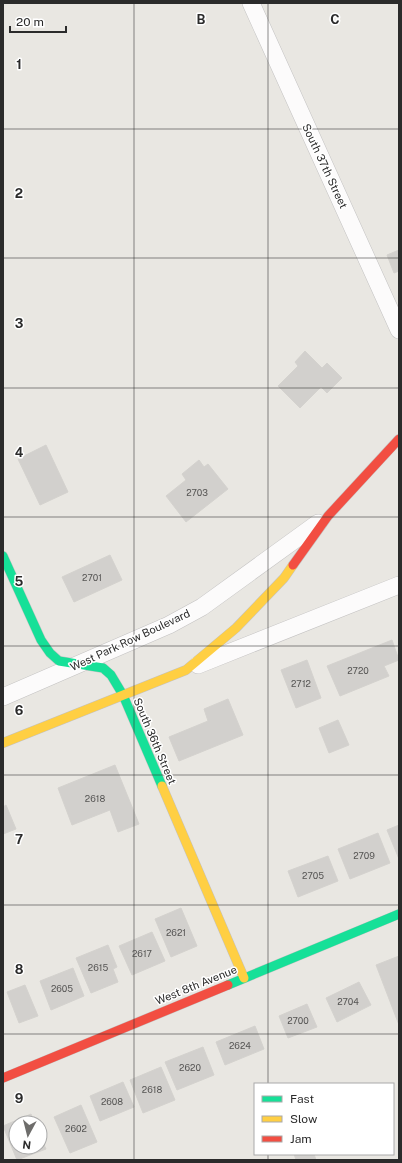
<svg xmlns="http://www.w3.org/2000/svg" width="402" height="1163" font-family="'Public Sans',sans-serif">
  <rect width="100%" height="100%" fill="#e9e7e2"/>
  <g fill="#d2d0cd" stroke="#d4d2ce">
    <polygon points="399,250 399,271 394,273 387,255"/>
    <polygon points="305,351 322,368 327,363 342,378 327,393 321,387 300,408 278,386 298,366 295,362"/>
    <polygon points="46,445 68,492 40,505 18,459"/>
    <polygon points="199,460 204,467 208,464 228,489 186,522 166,496 186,480 182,474"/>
    <polygon points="110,555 122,580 74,602 62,577"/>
    <polygon points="392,640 399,660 384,666 389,676 340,696 327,666"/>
    <polygon points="307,660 321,698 296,708 281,670"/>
    <polygon points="228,699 243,735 179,761 169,737 208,721 204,709"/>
    <polygon points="338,720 349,745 329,753 319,728"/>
    <polygon points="115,765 139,824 118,832 110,810 72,825 58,788"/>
    <polygon points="6,805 16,829 3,834 3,807"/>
    <polygon points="399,825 399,859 387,830"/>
    <polygon points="378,833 390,863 350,879 338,849"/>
    <polygon points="328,856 338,881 298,897 288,871"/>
    <polygon points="181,908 197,946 171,957 155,919"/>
    <polygon points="152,932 165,961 132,975 119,946"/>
    <polygon points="108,945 117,967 113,969 118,982 91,993 76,958"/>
    <polygon points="399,956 399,1025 376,965"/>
    <polygon points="73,968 84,996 51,1010 40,981"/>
    <polygon points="359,982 371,1005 337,1022 326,998"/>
    <polygon points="25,985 38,1016 19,1023 7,992"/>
    <polygon points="307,1004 317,1027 288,1038 279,1016"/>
    <polygon points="255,1026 264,1049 225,1065 216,1042"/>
    <polygon points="203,1047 214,1075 177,1090 165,1062"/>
    <polygon points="161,1067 175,1100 143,1113 130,1080"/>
    <polygon points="123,1082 134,1107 100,1121 90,1096"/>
    <polygon points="81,1105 97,1142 70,1153 54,1117"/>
    <polygon points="31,1114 35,1123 16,1123 16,1147 40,1147 40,1136 46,1149 17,1160 3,1126"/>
    <polygon points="294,1154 314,1154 316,1160 296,1160"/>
  </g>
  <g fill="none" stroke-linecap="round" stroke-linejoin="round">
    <defs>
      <g id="street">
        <polyline points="251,3 399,330"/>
        <polyline points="198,665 399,585"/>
        <polyline points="3,697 169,625 202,607 318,523"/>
      </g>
      <g id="fast">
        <polyline points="3,556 41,640 50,653 59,661 103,668 111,675 123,695 162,786"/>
        <polyline points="228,985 399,914"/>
      </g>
      <g id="slow">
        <polyline points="3,743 186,670 236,628 284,578 293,565"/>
        <polyline points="162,786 244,978"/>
      </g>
      <g id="jam">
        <polyline points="293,565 328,516 399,439"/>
        <polyline points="3,1078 228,985"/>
      </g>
    </defs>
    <use href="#street" stroke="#c3c2c2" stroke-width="18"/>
    <use href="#fast" stroke="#c3c2c2" stroke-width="10"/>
    <use href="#slow" stroke="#c3c2c2" stroke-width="10"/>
    <use href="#jam" stroke="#c3c2c2" stroke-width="10"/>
    <use href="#street" stroke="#fcfbfb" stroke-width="17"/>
    <use href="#fast" stroke="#16e098" stroke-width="9"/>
    <use href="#slow" stroke="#ffcf43" stroke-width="9"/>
    <use href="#jam" stroke="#f24e42" stroke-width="9"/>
  </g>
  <path fill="none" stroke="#2b2b2b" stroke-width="1" stroke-opacity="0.55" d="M134,3V1160M268,3V1084M3,129H399M3,258H399M3,388H399M3,517H399M3,646H399M3,775H399M3,905H399M3,1034H399M268,1154V1160"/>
  <g text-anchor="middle" stroke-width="3" stroke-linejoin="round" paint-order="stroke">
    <g font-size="9" fill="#565554">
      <text x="197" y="496">2703</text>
      <text x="92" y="581">2701</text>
      <text x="358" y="674">2720</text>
      <text x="301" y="687">2712</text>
      <text x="95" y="802">2618</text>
      <text x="364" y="859">2709</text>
      <text x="313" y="879">2705</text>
      <text x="176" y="936">2621</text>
      <text x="142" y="957">2617</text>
      <text x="98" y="971">2615</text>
      <text x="62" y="992">2605</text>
      <text x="348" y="1005">2704</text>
      <text x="298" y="1024">2700</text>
      <text x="240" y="1049">2624</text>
      <text x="190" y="1071">2620</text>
      <text x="152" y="1093">2618</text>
      <text x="112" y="1105">2608</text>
      <text x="76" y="1132">2602</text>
    </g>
    <g font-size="11" fill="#2b2b2b" stroke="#fff">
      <text transform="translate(325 166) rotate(65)" y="4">South 37th Street</text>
      <text transform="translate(130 640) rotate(-25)" y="4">West Park Row Boulevard</text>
      <text transform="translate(155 741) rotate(67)" y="4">South 36th Street</text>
      <text transform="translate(196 985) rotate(-22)" y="4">West 8th Avenue</text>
    </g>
  </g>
  <g font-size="13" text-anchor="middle" font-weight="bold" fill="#2b2b2b" stroke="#fff" stroke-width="3" stroke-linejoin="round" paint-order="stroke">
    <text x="201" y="24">B</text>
    <text x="335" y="24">C</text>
    <text x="19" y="69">1</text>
    <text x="19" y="198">2</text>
    <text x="19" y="328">3</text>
    <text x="19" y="457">4</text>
    <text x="19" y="586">5</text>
    <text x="19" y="715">6</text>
    <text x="19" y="844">7</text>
    <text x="19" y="974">8</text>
    <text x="19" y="1103">9</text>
  </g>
  <rect width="402" height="1163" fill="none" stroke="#2b2b2b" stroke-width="8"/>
  <rect x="254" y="1083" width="140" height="72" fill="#ffffff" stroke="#aaaaaa"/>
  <rect x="262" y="1096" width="20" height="6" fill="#16e098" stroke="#aaaaaa"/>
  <text x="290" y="1103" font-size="12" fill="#2b2b2b">Fast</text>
  <rect x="262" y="1116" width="20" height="6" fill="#ffcf43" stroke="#aaaaaa"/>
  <text x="290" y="1123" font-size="12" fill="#2b2b2b">Slow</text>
  <rect x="262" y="1136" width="20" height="6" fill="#f24e42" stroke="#aaaaaa"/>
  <text x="290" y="1143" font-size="12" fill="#2b2b2b">Jam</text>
  <g transform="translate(28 1135) rotate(187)"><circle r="19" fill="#ffffff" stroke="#aaaaaa"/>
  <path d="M0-3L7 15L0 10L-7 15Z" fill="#6e6d6b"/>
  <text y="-6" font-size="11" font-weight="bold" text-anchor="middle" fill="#2b2b2b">N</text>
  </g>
  <path d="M10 26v6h56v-6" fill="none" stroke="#2b2b2b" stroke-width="2"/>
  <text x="16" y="26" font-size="12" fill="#2b2b2b" stroke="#ffffff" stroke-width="3" paint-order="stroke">20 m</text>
</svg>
